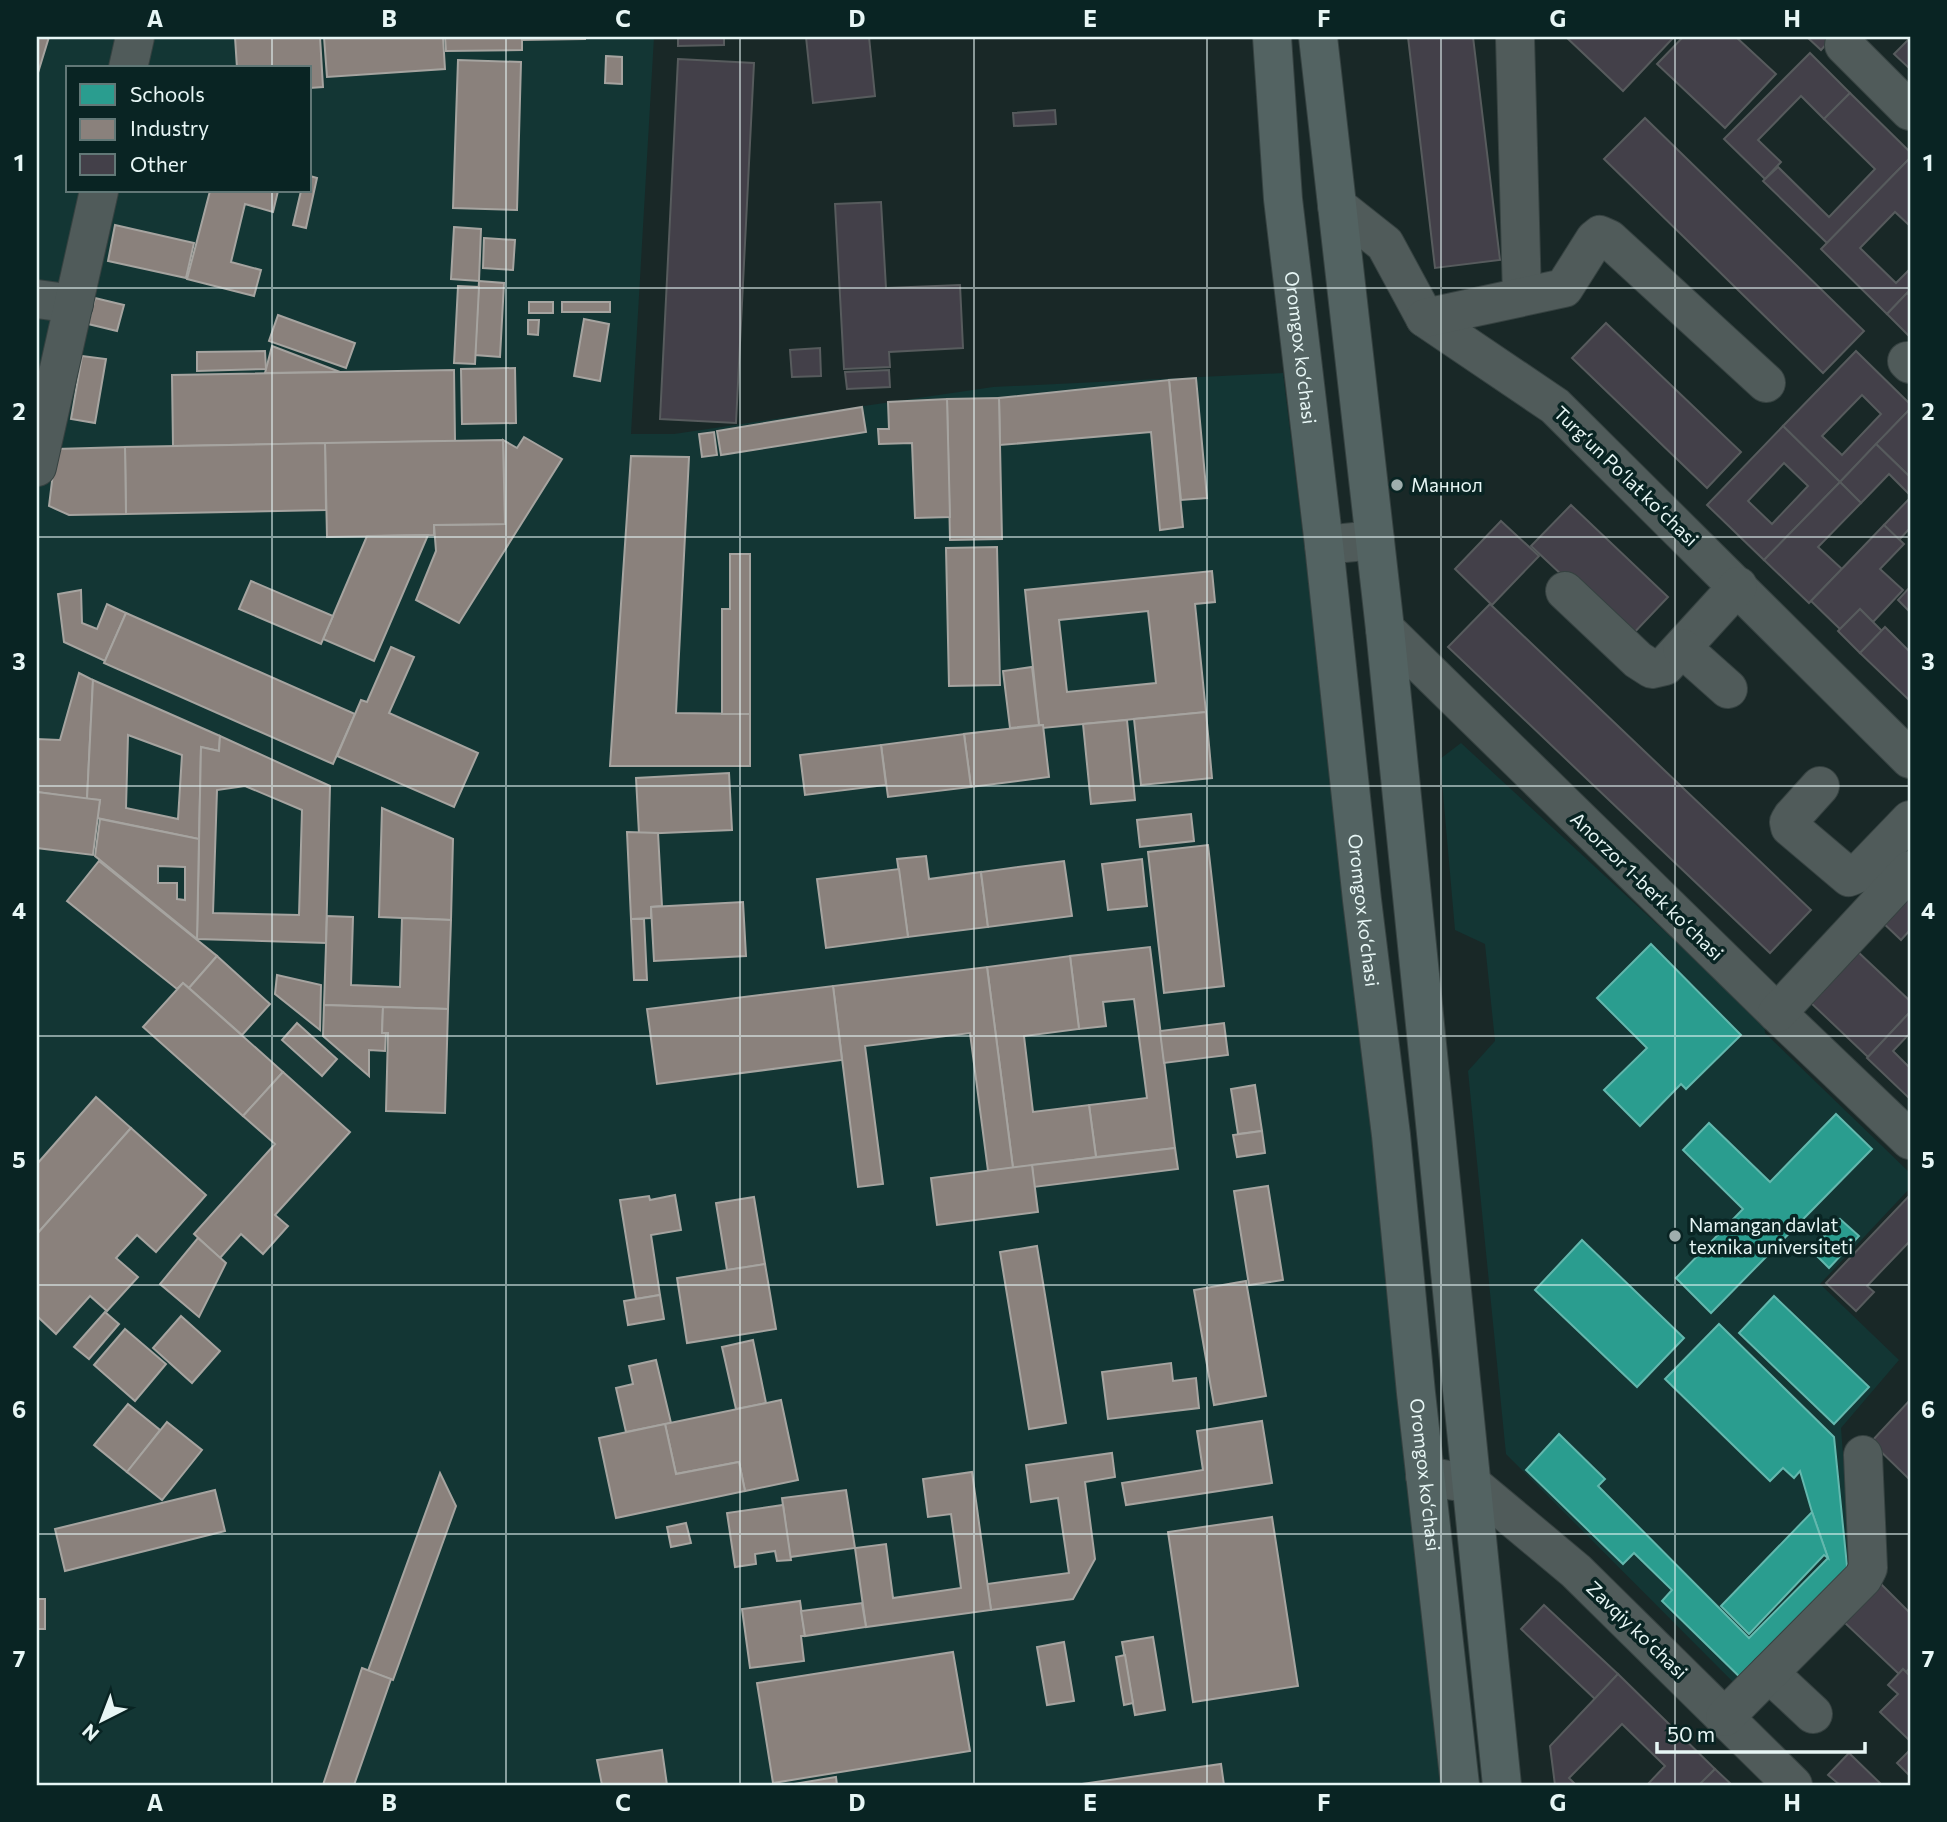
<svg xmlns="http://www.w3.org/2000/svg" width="1947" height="1822" font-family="Commissioner,sans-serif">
  <rect width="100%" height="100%" fill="#192827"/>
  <g fill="#133634" fill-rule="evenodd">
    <path d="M37,37H654L631,434H674L993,387L1283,373L1374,1114L1441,1785H37ZM68,68H310V191H68Z"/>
    <polygon points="1461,743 1764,1023 1765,1033 1910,1173 1910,1188 1820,1284 1899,1360 1841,1428 1853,1585 1745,1694 1506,1454 1468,1071 1495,1041 1485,944 1455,930 1440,759"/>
  </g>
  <g fill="#2a9d8f" stroke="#63b8ae" stroke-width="2">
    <polygon points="1651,944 1741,1035 1686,1089 1681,1084 1640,1126 1604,1090 1647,1048 1597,998"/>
    <polygon points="1836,1114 1872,1149 1711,1313 1676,1278 1743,1209 1683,1150 1709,1123 1770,1182"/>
    <polygon points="1840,1219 1859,1236 1829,1268 1811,1250"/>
    <polygon points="1582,1240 1684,1338 1637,1387 1535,1290"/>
    <polygon points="1774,1296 1869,1387 1834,1424 1739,1333"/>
    <polygon points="1719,1324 1834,1437 1849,1586 1750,1687 1662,1601 1672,1590 1634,1553 1623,1564 1526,1470 1559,1434 1605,1479 1598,1486 1749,1638 1828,1558 1812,1512 1800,1471 1794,1478 1783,1468 1770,1481 1665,1379"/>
    <polygon points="1812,1512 1828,1558 1824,1555 1749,1634 1721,1606"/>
  </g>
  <g fill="#8a817c" stroke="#a6a4a0" stroke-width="2" fill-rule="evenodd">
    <polygon points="37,37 49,37 37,76"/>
    <polygon points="235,37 320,37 323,87 310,88 310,68 237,68"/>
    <polygon points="324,37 443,37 445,69 327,77"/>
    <polygon points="445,37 522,37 522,50 446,51"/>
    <polygon points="522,37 585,37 585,39 522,40"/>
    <polygon points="606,56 622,57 622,84 605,83"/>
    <polygon points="458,60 521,62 517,210 453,208"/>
    <polygon points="310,176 317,178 306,228 293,225 301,191 310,191"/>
    <polygon points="210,191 278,191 273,212 245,204 231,262 261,270 254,296 187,279"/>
    <polygon points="115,225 194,243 186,278 108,261"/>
    <polygon points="454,227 481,229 479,281 451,279"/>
    <polygon points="484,238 515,240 513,270 483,268"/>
    <polygon points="479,281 504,283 500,357 475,355"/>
    <polygon points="458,286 479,287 475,364 454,363"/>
    <polygon points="95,298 124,305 117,331 88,324"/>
    <rect x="529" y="302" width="24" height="11"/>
    <rect x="562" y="302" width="48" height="10"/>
    <polygon points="278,315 355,343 346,368 269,341"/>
    <polygon points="584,319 609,324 600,381 574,376"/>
    <polygon points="528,320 539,320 538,335 528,334"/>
    <polygon points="272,346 340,372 265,373"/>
    <polygon points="265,351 266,369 197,371 197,352"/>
    <polygon points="82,356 106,359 95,423 71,419"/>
    <polygon points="515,368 516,423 462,424 461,369"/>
    <polygon points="454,370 455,441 173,446 172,375"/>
    <polygon points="1196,378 1207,498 1181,500 1169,380"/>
    <polygon points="1169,380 1183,527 1160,530 1151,432 1000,445 999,398"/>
    <polygon points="999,398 1002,539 950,540 947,399"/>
    <polygon points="947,399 950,517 915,518 912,443 879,444 878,429 889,429 888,402"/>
    <polygon points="862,407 866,432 721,455 717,431"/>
    <polygon points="714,432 717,455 702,457 699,434"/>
    <polygon points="524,437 562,459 459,623 416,600 436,551 434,525 505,524 503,440 517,448"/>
    <polygon points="503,440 505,524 434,525 434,535 327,537 325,443"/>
    <polygon points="325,443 326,510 126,514 125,447"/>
    <polygon points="125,447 126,514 69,515 49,506 56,449"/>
    <polygon points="631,456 689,457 676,713 750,714 750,766 610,766"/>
    <polygon points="428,535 374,661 323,639 367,536"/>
    <polygon points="997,547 1000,685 949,686 946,548"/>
    <polygon points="730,554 750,554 750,714 722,714 722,609 730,609"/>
    <path d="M1212,571L1215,602L1195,604L1206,712L1043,728V725H1039L1025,590ZM1148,611L1156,683L1067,692L1059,620Z"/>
    <polygon points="251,581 333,616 321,644 239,609"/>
    <polygon points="81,590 82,623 97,629 107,604 126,613 105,661 64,642 58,594"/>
    <polygon points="126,613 355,714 333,764 104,663"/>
    <polygon points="391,647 414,657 389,713 478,753 454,807 337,756 361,700 367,702"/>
    <polygon points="1032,667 1039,725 1010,728 1003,671"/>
    <polygon points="79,673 93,680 87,799 37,792 37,739 60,740"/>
    <path d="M93,680L220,736L219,751L201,747L199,839L97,818L100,800L87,799ZM128,735L182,755L178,819L126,808Z"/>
    <polygon points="1206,712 1212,778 1141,785 1134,719"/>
    <polygon points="1127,720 1135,800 1091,804 1083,724"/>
    <polygon points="1043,725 1049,777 971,787 964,734"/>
    <polygon points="964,734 971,787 888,797 881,745"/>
    <path d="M220,736L330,786L326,943L197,939L201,747L219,751ZM245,786L302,810L299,915L213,913L217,790Z"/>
    <polygon points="881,745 886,785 805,795 800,755"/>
    <polygon points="729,773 732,830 639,834 636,778"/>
    <polygon points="37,792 100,800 93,855 37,848"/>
    <polygon points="382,808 453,839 451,920 379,917"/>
    <polygon points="1191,814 1194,841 1140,847 1137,820"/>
    <path d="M100,819L199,839L197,939L95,856ZM158,866L185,867V900L177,899V883H158Z"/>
    <polygon points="627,832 658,833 662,906 651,907 651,918 631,919"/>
    <polygon points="1208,845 1224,986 1164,993 1148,852"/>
    <polygon points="926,856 929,879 981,872 988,927 908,937 897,859"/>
    <polygon points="1142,859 1147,906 1108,910 1102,864"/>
    <polygon points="99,861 217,956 189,988 183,983 177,989 67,901"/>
    <polygon points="1064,861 1072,916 988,927 981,872"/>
    <polygon points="899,869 908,937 826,948 817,879"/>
    <polygon points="743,902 746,956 654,961 651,907"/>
    <polygon points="327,916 353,917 351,985 400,987 402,918 451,920 448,1009 324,1005"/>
    <polygon points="631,919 644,919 647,980 634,980"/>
    <polygon points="1150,947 1175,1148 1096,1157 1089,1105 1147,1098 1134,999 1103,1002 1106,1026 1079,1029 1070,956"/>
    <polygon points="217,956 270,1004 242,1035 189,988"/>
    <polygon points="1070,956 1079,1029 1024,1036 1033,1112 1089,1105 1096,1157 1013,1168 987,967"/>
    <polygon points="987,967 1013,1168 988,1171 970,1033 865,1046 883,1184 858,1187 833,986"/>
    <polygon points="277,975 321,985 320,1030 275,994"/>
    <polygon points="183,983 283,1072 243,1116 143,1027"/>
    <polygon points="833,986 842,1060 657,1084 647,1009"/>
    <polygon points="324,1005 383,1007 382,1033 386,1033 385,1051 369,1050 369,1076 323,1036"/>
    <polygon points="383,1007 448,1009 445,1113 386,1111 388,1033 382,1033"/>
    <polygon points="297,1023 337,1059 322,1076 282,1040"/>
    <polygon points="1224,1023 1228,1055 1164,1063 1160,1031"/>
    <polygon points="283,1072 350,1132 275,1215 288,1226 263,1254 241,1234 220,1258 194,1234 275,1144 243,1116"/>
    <polygon points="1255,1085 1262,1131 1238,1134 1231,1089"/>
    <polygon points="96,1097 131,1128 37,1234 37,1164"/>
    <polygon points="131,1128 206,1195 156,1252 137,1235 116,1258 138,1277 107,1311 90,1296 56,1334 37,1316 37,1234"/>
    <polygon points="1262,1131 1265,1153 1237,1157 1233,1135"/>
    <polygon points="1175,1148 1178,1169 1034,1187 1032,1165"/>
    <polygon points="1032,1165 1038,1212 937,1225 931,1178"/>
    <polygon points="1268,1186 1283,1280 1249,1285 1234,1191"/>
    <polygon points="675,1195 681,1230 651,1235 660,1295 636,1299 620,1200 649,1196 650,1200"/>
    <polygon points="754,1197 765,1264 727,1270 716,1203"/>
    <polygon points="198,1238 226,1263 199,1317 160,1284"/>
    <polygon points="1037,1246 1066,1423 1029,1429 1000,1252"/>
    <polygon points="765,1264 776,1329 687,1343 677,1278"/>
    <polygon points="1246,1281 1266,1396 1214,1405 1194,1290"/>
    <polygon points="660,1295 664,1319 628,1325 624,1301"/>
    <polygon points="105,1312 119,1324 89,1359 74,1347"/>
    <polygon points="181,1316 220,1351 192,1383 153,1348"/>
    <polygon points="125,1329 166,1364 135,1401 94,1365"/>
    <polygon points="753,1340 766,1403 736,1409 722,1347"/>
    <polygon points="656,1360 671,1423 626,1432 616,1388 633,1384 629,1366"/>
    <polygon points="1171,1363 1173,1381 1196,1378 1199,1408 1108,1419 1102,1372"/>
    <polygon points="781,1400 798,1480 745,1491 739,1462 676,1474 665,1424"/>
    <polygon points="128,1404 160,1430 127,1472 94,1445"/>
    <polygon points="1262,1421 1272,1483 1126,1505 1122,1483 1203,1470 1197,1431"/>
    <polygon points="167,1422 202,1450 162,1500 127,1472"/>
    <polygon points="665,1424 676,1474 739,1462 745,1491 616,1518 599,1438"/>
    <polygon points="1112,1453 1115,1477 1085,1482 1095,1559 1073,1599 991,1610 987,1584 1069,1573 1058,1498 1031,1502 1026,1465"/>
    <polygon points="972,1472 991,1610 866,1627 855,1548 886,1544 893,1598 961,1588 951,1514 928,1517 923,1479"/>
    <polygon points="440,1473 456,1506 393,1680 368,1671"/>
    <polygon points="215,1490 225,1531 65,1571 55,1529"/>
    <polygon points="846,1490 855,1548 790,1557 782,1498"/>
    <polygon points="783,1505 791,1560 777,1561 775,1551 755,1554 756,1564 735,1567 727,1513"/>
    <polygon points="1272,1517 1298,1686 1193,1702 1168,1532"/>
    <polygon points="686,1523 691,1543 671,1547 667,1527"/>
    <rect x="37" y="1599" width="8" height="30"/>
    <polygon points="800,1601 805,1636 801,1636 804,1661 750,1668 742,1609"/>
    <polygon points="862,1603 866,1627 805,1636 801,1611"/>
    <polygon points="1153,1637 1165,1710 1135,1715 1122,1642"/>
    <polygon points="1064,1642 1074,1701 1047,1705 1037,1647"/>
    <polygon points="953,1652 970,1751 773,1783 757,1683"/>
    <polygon points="1125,1655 1133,1703 1124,1705 1116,1657"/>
    <polygon points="362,1668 391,1679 354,1785 323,1785"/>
    <polygon points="662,1750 667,1785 602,1785 597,1760"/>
    <polygon points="1221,1764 1224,1785 1075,1785"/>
    <polygon points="836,1777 837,1785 788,1785"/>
  </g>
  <g fill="#434049" stroke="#575b5d" stroke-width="2" fill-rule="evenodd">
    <polygon points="678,37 724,37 724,45 678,46"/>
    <polygon points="806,37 869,37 875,96 813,103"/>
    <polygon points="1408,37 1473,37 1500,260 1435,268"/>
    <polygon points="1566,37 1674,37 1623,91"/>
    <polygon points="1683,37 1736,37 1776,74 1725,128 1657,64"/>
    <polygon points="1807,37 1833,37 1821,50"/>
    <polygon points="1910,38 1910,69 1894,54"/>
    <polygon points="1810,53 1850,93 1824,119 1801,96 1758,140 1781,162 1765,179 1724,139"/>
    <polygon points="678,59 754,63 736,423 660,419"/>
    <polygon points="1850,93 1910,152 1910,158 1827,243 1763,181 1778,167 1829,217 1875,169 1824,119"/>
    <polygon points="1055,110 1056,124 1014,126 1013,113"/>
    <polygon points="1645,118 1864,331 1823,373 1604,159"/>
    <polygon points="1910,158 1910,226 1895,212 1860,248 1896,283 1910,269 1910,290 1887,314 1821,249"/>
    <polygon points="881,202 886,288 960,285 963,348 889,352 890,367 844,369 835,204"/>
    <polygon points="1907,293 1910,296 1910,337 1887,314"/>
    <polygon points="1606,323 1741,452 1707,488 1572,358"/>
    <polygon points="820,348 821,376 792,377 790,350"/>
    <path d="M1856,351L1910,404V409L1840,482L1783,426ZM1862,395L1881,414L1842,455L1822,436Z"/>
    <polygon points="889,370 890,387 847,389 845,372"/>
    <polygon points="1910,409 1910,477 1876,444"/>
    <path d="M1783,426L1840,482L1764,560L1707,505ZM1784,463L1808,486L1772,524L1748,501Z"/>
    <polygon points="1876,444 1910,477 1910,495 1889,474 1861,503 1840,482"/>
    <polygon points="1840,482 1861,503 1818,547 1842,569 1809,603 1764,560"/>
    <polygon points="1910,498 1910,528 1899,540 1884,525"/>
    <polygon points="1571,505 1668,597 1629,638 1531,546"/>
    <polygon points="1501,521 1539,556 1492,605 1455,569"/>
    <polygon points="1884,525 1904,544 1880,569 1903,590 1873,622 1860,609 1840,629 1811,601"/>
    <polygon points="1910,587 1910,610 1909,611 1898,600"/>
    <polygon points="1490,604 1811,910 1770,953 1448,647"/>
    <polygon points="1860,609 1882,631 1860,653 1838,631"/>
    <polygon points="1885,627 1910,652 1910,701 1860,653"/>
    <polygon points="1910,885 1910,930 1901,940 1879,919"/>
    <polygon points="1857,951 1910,1001 1910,1012 1868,1057 1810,1002"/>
    <polygon points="1910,1012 1910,1033 1893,1051 1910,1068 1910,1099 1867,1058"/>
    <polygon points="1910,1195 1910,1241 1867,1286 1874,1292 1856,1311 1826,1283"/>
    <polygon points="1910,1400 1910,1480 1871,1442"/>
    <polygon points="1881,1584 1910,1613 1910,1668 1906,1672 1903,1669 1899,1674 1844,1622"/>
    <polygon points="1544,1605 1618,1674 1595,1699 1521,1629"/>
    <polygon points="1903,1669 1910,1676 1910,1741 1880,1712 1898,1694 1888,1685"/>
    <polygon points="1618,1674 1715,1769 1699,1785 1647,1785 1665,1766 1622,1724 1569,1778 1576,1785 1555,1785 1550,1746"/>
    <polygon points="1910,1750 1910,1776 1897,1763"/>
    <polygon points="1849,1753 1882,1785 1840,1785 1828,1775"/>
    <polygon points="1715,1769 1732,1785 1699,1785"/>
  </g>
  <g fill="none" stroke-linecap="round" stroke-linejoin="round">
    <defs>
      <g id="minor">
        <polyline points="1515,37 1522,296"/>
        <polyline points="1844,45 1910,111"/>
        <polyline points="128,68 135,37"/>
        <polyline points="1337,206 1385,244 1425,318 1555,406 1910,759"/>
        <polyline points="37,299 74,304"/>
        <polyline points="1425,318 1564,288 1595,239 1600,235 1609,239 1766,383"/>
        <polyline points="1907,361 1910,364"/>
        <polyline points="37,467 99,191"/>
        <polyline points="1324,545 1375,540"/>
        <polyline points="1565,591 1638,660 1652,669 1665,666 1738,586"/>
        <polyline points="1385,629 1777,1013 1910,1140"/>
        <polyline points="1682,648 1728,689"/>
        <polyline points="1820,786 1792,817 1789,822 1790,827 1849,877 1859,873 1910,820"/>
        <polyline points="1777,1013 1910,870"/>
        <polyline points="1425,1476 1472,1484 1576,1571 1793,1785"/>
        <polyline points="1769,1673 1813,1714"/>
        <polyline points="1725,1717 1863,1578 1868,1568 1863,1455"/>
      </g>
      <g id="major">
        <path id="s1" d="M1272,37L1283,199L1324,545L1362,900L1391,1135L1416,1393L1460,1785"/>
        <polyline points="1318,37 1385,629 1502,1785"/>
      </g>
    </defs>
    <use href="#minor" stroke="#364241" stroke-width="40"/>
    <use href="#major" stroke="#364241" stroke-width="40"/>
    <use href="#minor" stroke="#505b5a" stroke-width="38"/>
    <use href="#major" stroke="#536362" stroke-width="38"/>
  </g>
  <path fill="none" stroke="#e7f6f5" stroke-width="2" stroke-opacity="0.55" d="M272,37V68M506,37V1785M740,37V1785M974,37V1785M1207,37V1785M1441,37V1785M1675,37V1785M272,191V1785M37,288H1910M37,537H1910M37,786H1910M37,1036H1910M37,1285H1910M37,1534H1910"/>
  <g fill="#9faead" stroke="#092423" stroke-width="2.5">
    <circle cx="1397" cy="485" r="7"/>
    <circle cx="1675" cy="1236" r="7"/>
  </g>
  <g text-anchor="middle" stroke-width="7" stroke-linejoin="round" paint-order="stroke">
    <g font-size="19" fill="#e7f6f5" stroke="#092423">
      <text dy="7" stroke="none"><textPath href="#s1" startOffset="312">Oromgox ko‘chasi</textPath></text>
      <text transform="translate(1626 476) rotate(44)" y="7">Turgʻun Poʻlat koʻchasi</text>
      <text transform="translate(1647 886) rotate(44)" y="7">Anorzor 1-berk koʻchasi</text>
      <text dy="7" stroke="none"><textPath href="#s1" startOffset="878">Oromgox ko‘chasi</textPath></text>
      <text dy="7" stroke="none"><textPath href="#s1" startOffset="1446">Oromgox ko‘chasi</textPath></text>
      <text transform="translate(1637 1630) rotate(44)" y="7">Zavqiy koʻchasi</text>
    </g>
    <g font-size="19" fill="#e7f6f5" stroke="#092423" text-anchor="start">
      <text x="1411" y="492">Маннол</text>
      <text x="1689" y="1232">Namangan davlat<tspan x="1689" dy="22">texnika universiteti</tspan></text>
    </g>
  </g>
  <rect width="1947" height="1822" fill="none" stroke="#092423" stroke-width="77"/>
  <rect x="66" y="66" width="245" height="126" fill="#092423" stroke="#627877" stroke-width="2"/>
  <rect x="80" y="84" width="35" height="21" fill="#2a9d8f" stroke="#627877" stroke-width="2"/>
  <text x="130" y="102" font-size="21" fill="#e7f6f5">Schools</text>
  <rect x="80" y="119" width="35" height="21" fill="#8a817c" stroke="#627877" stroke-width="2"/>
  <text x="130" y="136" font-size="21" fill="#e7f6f5">Industry</text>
  <rect x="80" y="154" width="35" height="21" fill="#434049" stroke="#627877" stroke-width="2"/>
  <text x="130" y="172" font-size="21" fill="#e7f6f5">Other</text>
  <g transform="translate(102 1720) rotate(222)" stroke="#092423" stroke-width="5" paint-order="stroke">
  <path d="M0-5L12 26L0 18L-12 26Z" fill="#e7f6f5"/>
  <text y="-10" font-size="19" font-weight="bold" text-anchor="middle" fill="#e7f6f5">N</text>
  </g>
  <path d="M1657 1742v10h208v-10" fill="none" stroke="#e7f6f5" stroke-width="3.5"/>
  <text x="1667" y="1742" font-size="21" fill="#e7f6f5" stroke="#092423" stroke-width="5" paint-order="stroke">50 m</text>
  <rect x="38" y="38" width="1871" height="1746" fill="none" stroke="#e7f6f5" stroke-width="2.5"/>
  <g font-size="23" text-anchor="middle" font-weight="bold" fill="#e7f6f5">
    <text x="155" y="27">A</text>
    <text x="389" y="27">B</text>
    <text x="623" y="27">C</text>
    <text x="857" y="27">D</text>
    <text x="1090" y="27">E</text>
    <text x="1324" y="27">F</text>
    <text x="1558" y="27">G</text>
    <text x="1792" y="27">H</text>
    <text x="19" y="171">1</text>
    <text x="1928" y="171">1</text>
    <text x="19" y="420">2</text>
    <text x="1928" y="420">2</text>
    <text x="19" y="670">3</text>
    <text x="1928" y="670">3</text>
    <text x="19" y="919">4</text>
    <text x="1928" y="919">4</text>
    <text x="19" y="1168">5</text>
    <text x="1928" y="1168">5</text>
    <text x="19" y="1418">6</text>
    <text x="1928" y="1418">6</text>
    <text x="19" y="1667">7</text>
    <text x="1928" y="1667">7</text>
    <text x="155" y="1811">A</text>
    <text x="389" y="1811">B</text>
    <text x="623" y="1811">C</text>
    <text x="857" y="1811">D</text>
    <text x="1090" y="1811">E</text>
    <text x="1324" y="1811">F</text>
    <text x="1558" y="1811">G</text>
    <text x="1792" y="1811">H</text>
  </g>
</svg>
